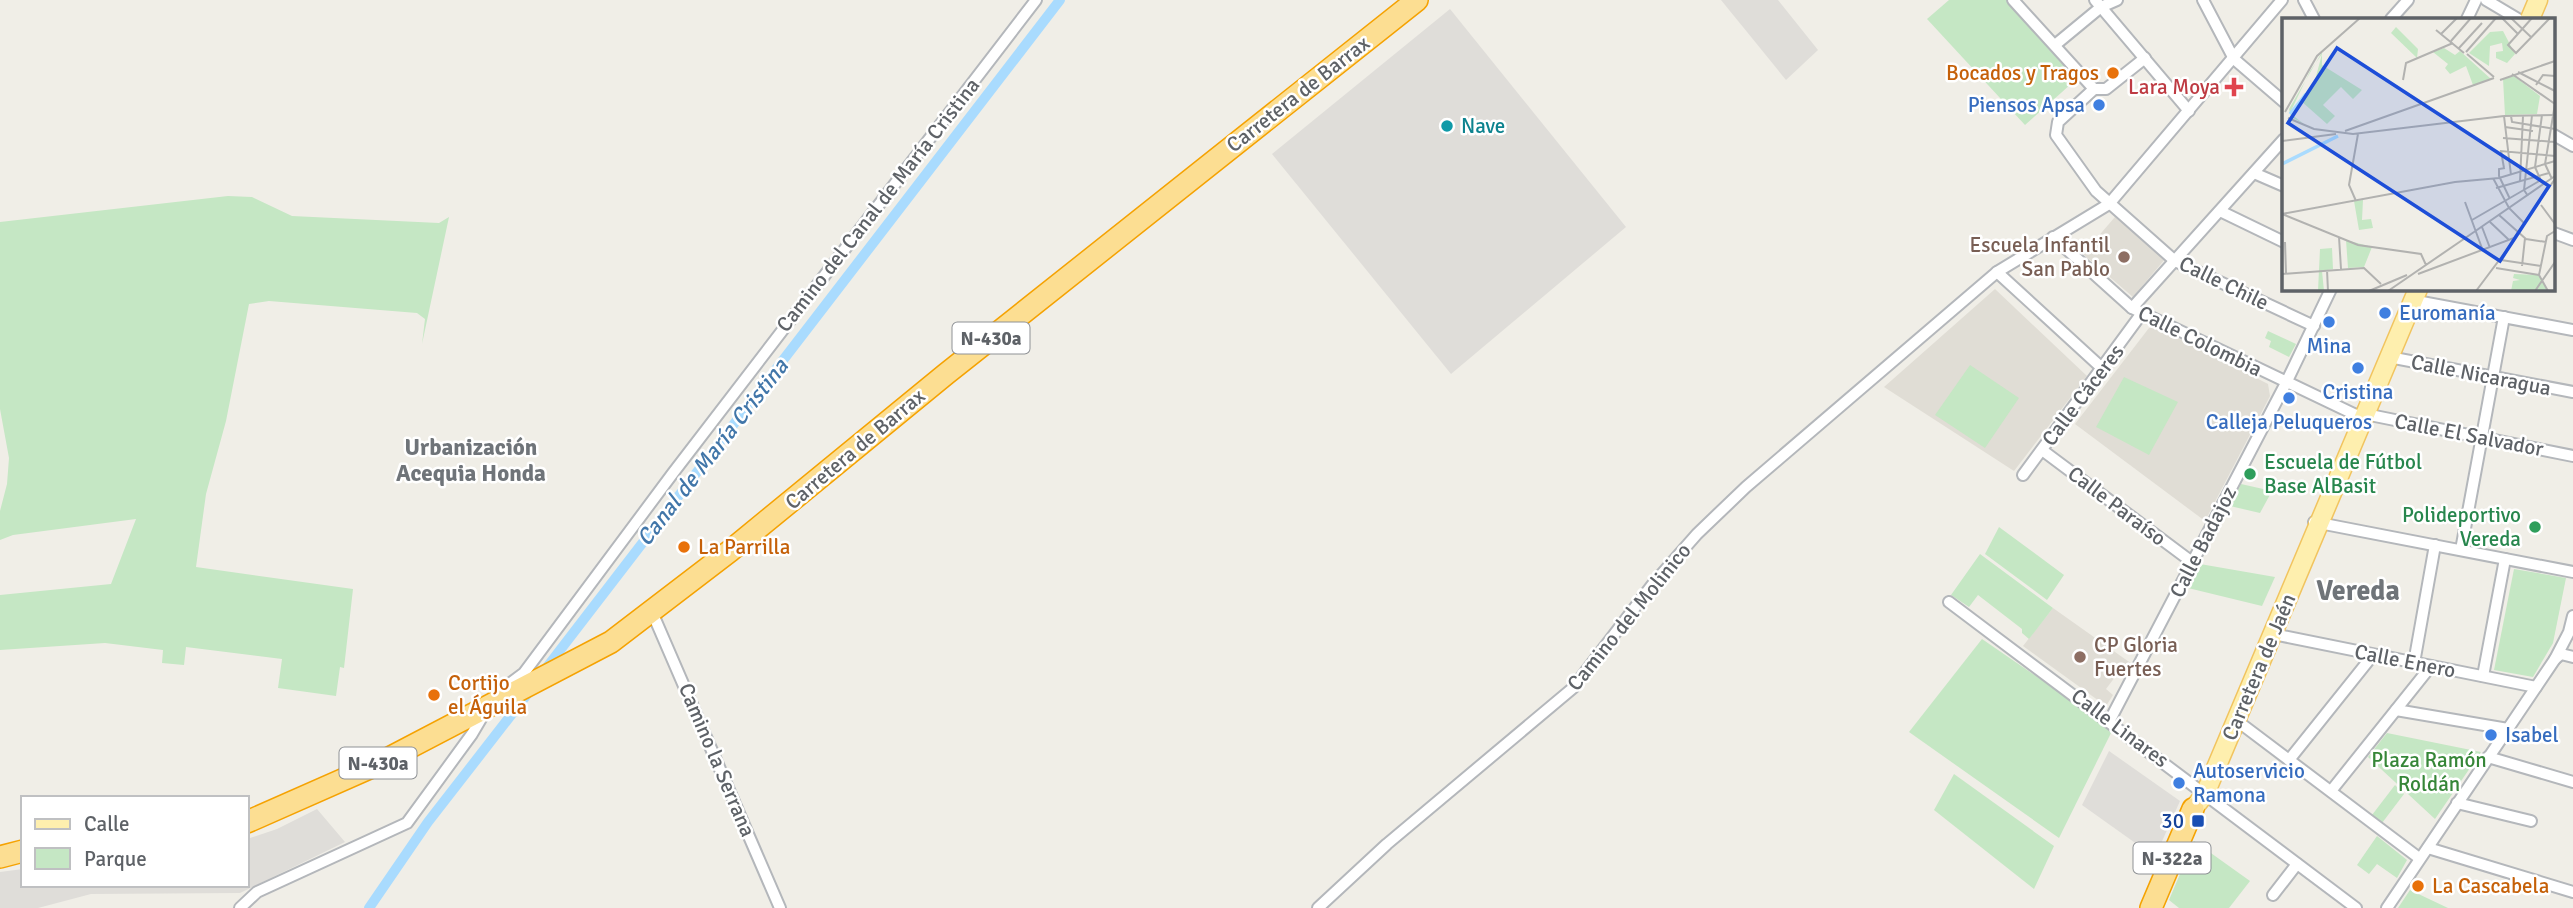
<svg xmlns="http://www.w3.org/2000/svg" width="2573" height="908" font-family="Signika,sans-serif">
  <rect width="100%" height="100%" fill="#f0eee7"/>
  <g fill="#dfddd9">
    <polygon points="1721,0 1778,0 1818,50 1786,80"/>
    <polygon points="1450,9 1626,227 1451,374 1272,154"/>
    <polygon points="2109,751 2180,801 2155,857 2082,805"/>
    <polygon points="317,809 345,842 240,893 91,894 38,908 0,908 0,872 23,869 23,885 247,885 247,839 277,829"/>
  </g>
  <g fill="#e0ddd5">
    <polygon points="2115,217 2165,259 2133,297 2083,254"/>
    <polygon points="1995,289 2087,376 2014,471 1884,387"/>
    <polygon points="2155,326 2268,384 2270,396 2205,521 2075,424 2149,328"/>
    <polygon points="2053,608 2132,664 2129,673 2121,669 2106,689 2113,695 2106,706 2023,646"/>
  </g>
  <g fill="#c5e7c4">
    <polygon points="1949,0 2007,0 2080,76 2025,125 1927,19"/>
    <polygon points="228,196 252,197 292,216 439,223 449,217 422,344 425,319 417,313 269,301 249,304 226,421 206,494 196,567 353,589 344,668 340,667 336,696 278,688 282,659 186,647 184,665 162,663 163,650 105,643 0,650 0,595 111,584 136,519 13,535 0,540 0,511 7,484 9,458 0,409 0,222"/>
    <polygon points="2268,331 2296,344 2289,357 2269,347 2271,341 2265,338"/>
    <polygon points="1970,365 2019,398 1985,448 1935,415"/>
    <polygon points="2124,377 2178,402 2149,455 2096,427"/>
    <polygon points="2241,484 2272,491 2260,513 2230,506"/>
    <polygon points="1999,527 2064,575 2047,600 1985,554"/>
    <polygon points="1980,554 2053,608 2029,639 2022,633 2022,629 1978,595 1969,607 1951,595"/>
    <polygon points="2200,564 2275,577 2262,606 2188,588"/>
    <polygon points="2514,569 2566,578 2553,643 2533,677 2494,670"/>
    <polygon points="1982,639 2113,729 2059,838 1909,732"/>
    <polygon points="2387,733 2481,752 2435,819 2368,757"/>
    <polygon points="1954,774 2054,846 2034,889 1934,810"/>
    <polygon points="2395,785 2404,794 2382,823 2372,815"/>
    <polygon points="2377,836 2407,860 2397,878 2377,864 2369,874 2357,865"/>
    <polygon points="2194,841 2250,881 2229,908 2179,908 2169,900"/>
    <polygon points="2410,890 2448,908 2398,908"/>
  </g>
  <g fill="none" stroke-linecap="round" stroke-linejoin="round">
    <g stroke="#a9dbfe" stroke-width="10">
      <polyline points="544,671 1060,0"/>
      <polyline points="369,908 428,822 529,692"/>
    </g>
    <defs>
      <g id="street">
        <polyline points="2013,0 2094,89"/>
        <polyline points="2095,0 2189,111"/>
        <polyline points="2203,0 2234,59 2284,102"/>
        <polyline points="2304,0 2314,19"/>
        <polyline points="2486,0 2518,19"/>
        <polyline points="2391,19 2408,0"/>
        <polyline points="2467,19 2476,0"/>
        <polyline points="2055,45 2101,7 2117,0"/>
        <polyline points="2145,58 2106,89 2094,89 2058,122 2056,135 2096,191 2175,261 2314,326"/>
        <polyline points="2554,135 2573,146"/>
        <polyline points="2254,173 2284,186"/>
        <polyline points="2220,211 2284,242"/>
        <polyline points="2554,233 2573,240"/>
        <polyline points="2053,237 2132,308 2356,415 2365,414 2573,456"/>
        <polyline points="1997,272 2103,369"/>
        <polyline points="2411,300 2573,330"/>
        <polyline points="2132,308 2284,139"/>
        <polyline points="2389,357 2573,392"/>
        <polyline points="2042,450 2192,562"/>
        <polyline points="2023,475 2142,313"/>
        <polyline points="2314,522 2573,572"/>
        <polyline points="2461,550 2504,317"/>
        <polyline points="1949,602 2356,908"/>
        <polyline points="652,612 780,908"/>
        <polyline points="2273,634 2536,687"/>
        <polyline points="2555,659 2561,654 2573,657"/>
        <polyline points="2414,663 2435,545"/>
        <polyline points="2483,676 2505,559"/>
        <polyline points="500,691 524,673 673,473 1036,0"/>
        <polyline points="2396,710 2508,729"/>
        <polyline points="2110,720 2286,383 2331,289"/>
        <polyline points="2236,720 2419,858"/>
        <polyline points="2488,757 2573,782"/>
        <polyline points="2289,760 2373,655"/>
        <polyline points="2331,791 2431,666"/>
        <polyline points="2457,803 2531,821"/>
        <polyline points="2428,848 2573,892"/>
        <polyline points="2273,895 2297,864"/>
        <polyline points="240,908 257,892 407,823 472,734 485,712"/>
        <polyline points="1318,908 1387,844 1573,688 1653,584 1697,534 1746,487 1997,272 2109,204 2282,0"/>
        <polyline points="2387,908 2555,659 2569,632 2573,616"/>
      </g>
      <g id="primary">
        <polyline points="2530,19 2538,0"/>
        <polyline points="2193,809 2205,794 2418,289"/>
      </g>
      <g id="highway">
        <polyline points="247,822 374,766 611,642 730,551 946,374 1417,0"/>
        <polyline points="0,857 23,851"/>
        <polyline points="2151,908 2193,809"/>
      </g>
    </defs>
    <use href="#street" stroke="#b4b7bb" stroke-width="14"/>
    <use href="#primary" stroke="#f1c45f" stroke-width="21"/>
    <use href="#highway" stroke="#f5a202" stroke-width="24"/>
    <use href="#street" stroke="#fff" stroke-width="10"/>
    <use href="#primary" stroke="#feefae" stroke-width="18"/>
    <use href="#highway" stroke="#fcde92" stroke-width="21"/>
  </g>
  <g fill="#e8710a" stroke="#fff" stroke-width="2.5">
    <circle cx="2113" cy="73" r="7"/>
    <circle cx="684" cy="547" r="7"/>
    <circle cx="434" cy="695" r="7"/>
    <circle cx="2418" cy="886" r="7"/>
  </g>
  <path fill="#e0444e" stroke="#fff" stroke-width="2.5" d="M2230.5 76.5h7v7h7v7h-7v7h-7v-7h-7v-7h7z"/>
  <g fill="#3f7fe0" stroke="#fff" stroke-width="2.5">
    <circle cx="2099" cy="105" r="7"/>
    <circle cx="2385" cy="313" r="7"/>
    <circle cx="2329" cy="322" r="7"/>
    <circle cx="2358" cy="368" r="7"/>
    <circle cx="2289" cy="398" r="7"/>
    <circle cx="2491" cy="735" r="7"/>
    <circle cx="2179" cy="783" r="7"/>
  </g>
  <circle fill="#0f9aa8" stroke="#fff" stroke-width="2.5" cx="1447" cy="126" r="7"/>
  <g fill="#8d6e63" stroke="#fff" stroke-width="2.5">
    <circle cx="2124" cy="257" r="7"/>
    <circle cx="2080" cy="657" r="7"/>
  </g>
  <g fill="#2e9e5b" stroke="#fff" stroke-width="2.5">
    <circle cx="2250" cy="474" r="7"/>
    <circle cx="2535" cy="527" r="7"/>
  </g>
  <rect fill="#1a4fb4" stroke="#fff" stroke-width="2.5" x="2191" y="814" width="14" height="14" rx="3.5"/>
  <g text-anchor="middle" stroke-width="5" stroke-linejoin="round" paint-order="stroke">
    <g fill="#fff" stroke="#8e9195" stroke-width="2">
      <rect x="952.5" y="322.5" width="77" height="31" rx="5"/>
      <rect x="339.5" y="747.5" width="77" height="31" rx="5"/>
      <rect x="2133.5" y="842.5" width="77" height="31" rx="5"/>
    </g>
    <g font-size="19" font-weight="bold" fill="#5e6267">
      <text x="991" y="345">N-430a</text>
      <text x="378" y="770">N-430a</text>
      <text x="2172" y="865">N-322a</text>
    </g>
    <g font-size="21" fill="#c56008" stroke="#fff" text-anchor="start">
      <text x="2099" y="80" text-anchor="end">Bocados y Tragos</text>
      <text x="698" y="554">La Parrilla</text>
      <text x="448" y="690">Cortijo<tspan x="448" dy="24">el Águila</tspan></text>
      <text x="2432" y="893">La Cascabela</text>
    </g>
    <g font-size="21" fill="#be3a42" stroke="#fff" text-anchor="end">
      <text x="2220" y="94">Lara Moya</text>
    </g>
    <g font-size="21" fill="#5e6267" stroke="#fff">
      <text transform="translate(1298 94) rotate(-38)" y="7">Carretera de Barrax</text>
      <text transform="translate(878 205) rotate(-52)" y="7">Camino del Canal de María Cristina</text>
      <text transform="translate(2224 283) rotate(26)" y="7">Calle Chile</text>
      <text transform="translate(2200 341) rotate(26)" y="7">Calle Colombia</text>
      <text transform="translate(2481 375) rotate(11)" y="7">Calle Nicaragua</text>
      <text transform="translate(2083 395) rotate(-53)" y="7">Calle Cáceres</text>
      <text transform="translate(2469 435) rotate(11)" y="7">Calle El Salvador</text>
      <text transform="translate(855 449) rotate(-40)" y="7">Carretera de Barrax</text>
      <text transform="translate(2117 506) rotate(37)" y="7">Calle Paraíso</text>
      <text transform="translate(2203 542) rotate(-63)" y="7">Calle Badajoz</text>
      <text transform="translate(1629 617) rotate(-51)" y="7">Camino del Molinico</text>
      <text transform="translate(2405 661) rotate(11)" y="7">Calle Enero</text>
      <text transform="translate(2259 667) rotate(-67)" y="7">Carretera de Jaén</text>
      <text transform="translate(2120 728) rotate(37)" y="7">Calle Linares</text>
      <text transform="translate(717 760) rotate(67)" y="7">Camino la Serrana</text>
    </g>
    <g font-size="21" fill="#366cbe" stroke="#fff" text-anchor="start">
      <text x="2085" y="112" text-anchor="end">Piensos Apsa</text>
      <text x="2399" y="320">Euromanía</text>
      <text x="2329" y="353" text-anchor="middle">Mina</text>
      <text x="2358" y="399" text-anchor="middle">Cristina</text>
      <text x="2289" y="429" text-anchor="middle">Calleja Peluqueros</text>
      <text x="2505" y="742">Isabel</text>
      <text x="2193" y="778">Autoservicio<tspan x="2193" dy="24">Ramona</tspan></text>
    </g>
    <g font-size="21" fill="#0d838f" stroke="#fff" text-anchor="start">
      <text x="1461" y="133">Nave</text>
    </g>
    <g font-size="21" fill="#785e54" stroke="#fff" text-anchor="end">
      <text x="2110" y="252">Escuela Infantil<tspan x="2110" dy="24">San Pablo</tspan></text>
      <text x="2094" y="652" text-anchor="start">CP Gloria<tspan x="2094" dy="24">Fuertes</tspan></text>
    </g>
    <g font-size="21" fill="#27864d" stroke="#fff" text-anchor="start">
      <text x="2264" y="469">Escuela de Fútbol<tspan x="2264" dy="24">Base AlBasit</tspan></text>
      <text x="2521" y="522" text-anchor="end">Polideportivo<tspan x="2521" dy="24">Vereda</tspan></text>
    </g>
    <g font-size="21" fill="#368638" stroke="#fff">
      <text x="2429" y="767">Plaza Ramón<tspan x="2429" dy="24">Roldán</tspan></text>
    </g>
    <g font-size="21" fill="#164399" stroke="#fff" text-anchor="end">
      <text x="2184" y="828">30</text>
    </g>
    <g font-size="23" font-weight="bold" fill="#6f7479" stroke="#fff">
      <text x="471" y="455">Urbanización<tspan x="471" dy="26">Acequia Honda</tspan></text>
    </g>
    <g font-size="23" font-style="italic" fill="#4176a9" stroke="#fff">
      <text transform="translate(712 452) rotate(-52)" y="8">Canal de María Cristina</text>
    </g>
    <g font-size="28" font-weight="bold" fill="#6f7479" stroke="#fff">
      <text x="2358" y="600">Vereda</text>
    </g>
  </g>
  <g transform="translate(2282 18)">
    <rect width="273" height="273" fill="#f0eee7"/>
    <path d="M114,9L136,31L135,40L109,15ZM221,13L233,36L225,45L214,40V34L221,33L220,25L208,28L207,48L187,35L208,14ZM162,30L173,37L178,33L209,61L191,67L184,48L168,56L163,50L166,46L151,34ZM40,34V47L80,72L71,81L59,69L41,87L53,98L45,106L19,83L9,96L22,106L9,99L7,91ZM40,36L32,66L8,95L28,53ZM232,58L258,78L255,96L223,97L221,61ZM81,182L80,202L89,201L91,210L77,212L72,183ZM64,222L90,229L82,249L66,250ZM50,230L51,251L40,253L42,273H36L38,231ZM232,256L257,257L266,273H229L231,263L238,262L231,260Z" fill="#c5e7c4" fill-rule="evenodd"/>
    <path fill="none" stroke="#a9dbfe" stroke-width="3.5" d="M8,96L24,76M0,146L56,118"/>
    <path fill="none" stroke="#b2b2b0" stroke-width="2" d="M220,0L236,16M229,0L250,20M250,0L226,27L234,35L268,0M154,12L182,35M159,16L175,0M169,23L189,0M177,30L200,5M184,34L214,0M185,36L212,59M236,54L273,73M230,56L273,86M121,62L124,45L171,25M218,62L273,43M254,67L261,57L273,58M3,94L35,38L78,0M260,97L253,149L260,165M222,98L229,157M222,98L273,97M229,98L230,104L273,111M6,100L32,111L71,116L222,98M223,109L251,113M63,113L212,60M221,120L273,124M0,123L54,116M222,150L219,133L273,138M223,150L217,151V158L228,181M211,160L227,190L243,206M270,161L263,146L273,86M238,163L241,98M214,170L267,155M246,178L242,172L250,97M74,183L67,167L76,116M183,184L201,233M259,187L273,206M0,196L173,164L217,160L273,143M0,196L76,227L139,236L144,247M217,197L244,221L264,224M190,202L259,162M208,204L227,222M200,209L208,230M192,214L273,158M57,219L59,251M3,224L4,255M219,242L259,248M240,248L243,220M214,250L257,257M45,252L46,273M0,256L82,250L99,266M136,256L232,220L273,161M87,273L125,257M106,273L192,214M194,273L233,221M253,273L273,244M266,273L257,257L265,218L273,213"/>
    <path fill="#1d4ed8" fill-opacity="0.15" stroke="#1d4ed8" stroke-width="3.5" d="M55,30L267,168L218,243L6,105Z"/>
    <rect width="273" height="273" fill="none" stroke="#5e6267" stroke-width="3.5"/>
  </g>
  <rect x="21" y="796" width="228" height="91" fill="#ffffff" stroke="#bfc0c2" stroke-width="2"/>
  <rect x="35" y="819" width="35" height="10" fill="#feefae" stroke="#bfc0c2" stroke-width="2"/>
  <text x="84" y="831" font-size="21" fill="#5e6267">Calle</text>
  <rect x="35" y="848" width="35" height="21" fill="#c5e7c4" stroke="#bfc0c2" stroke-width="2"/>
  <text x="84" y="866" font-size="21" fill="#5e6267">Parque</text>
</svg>
